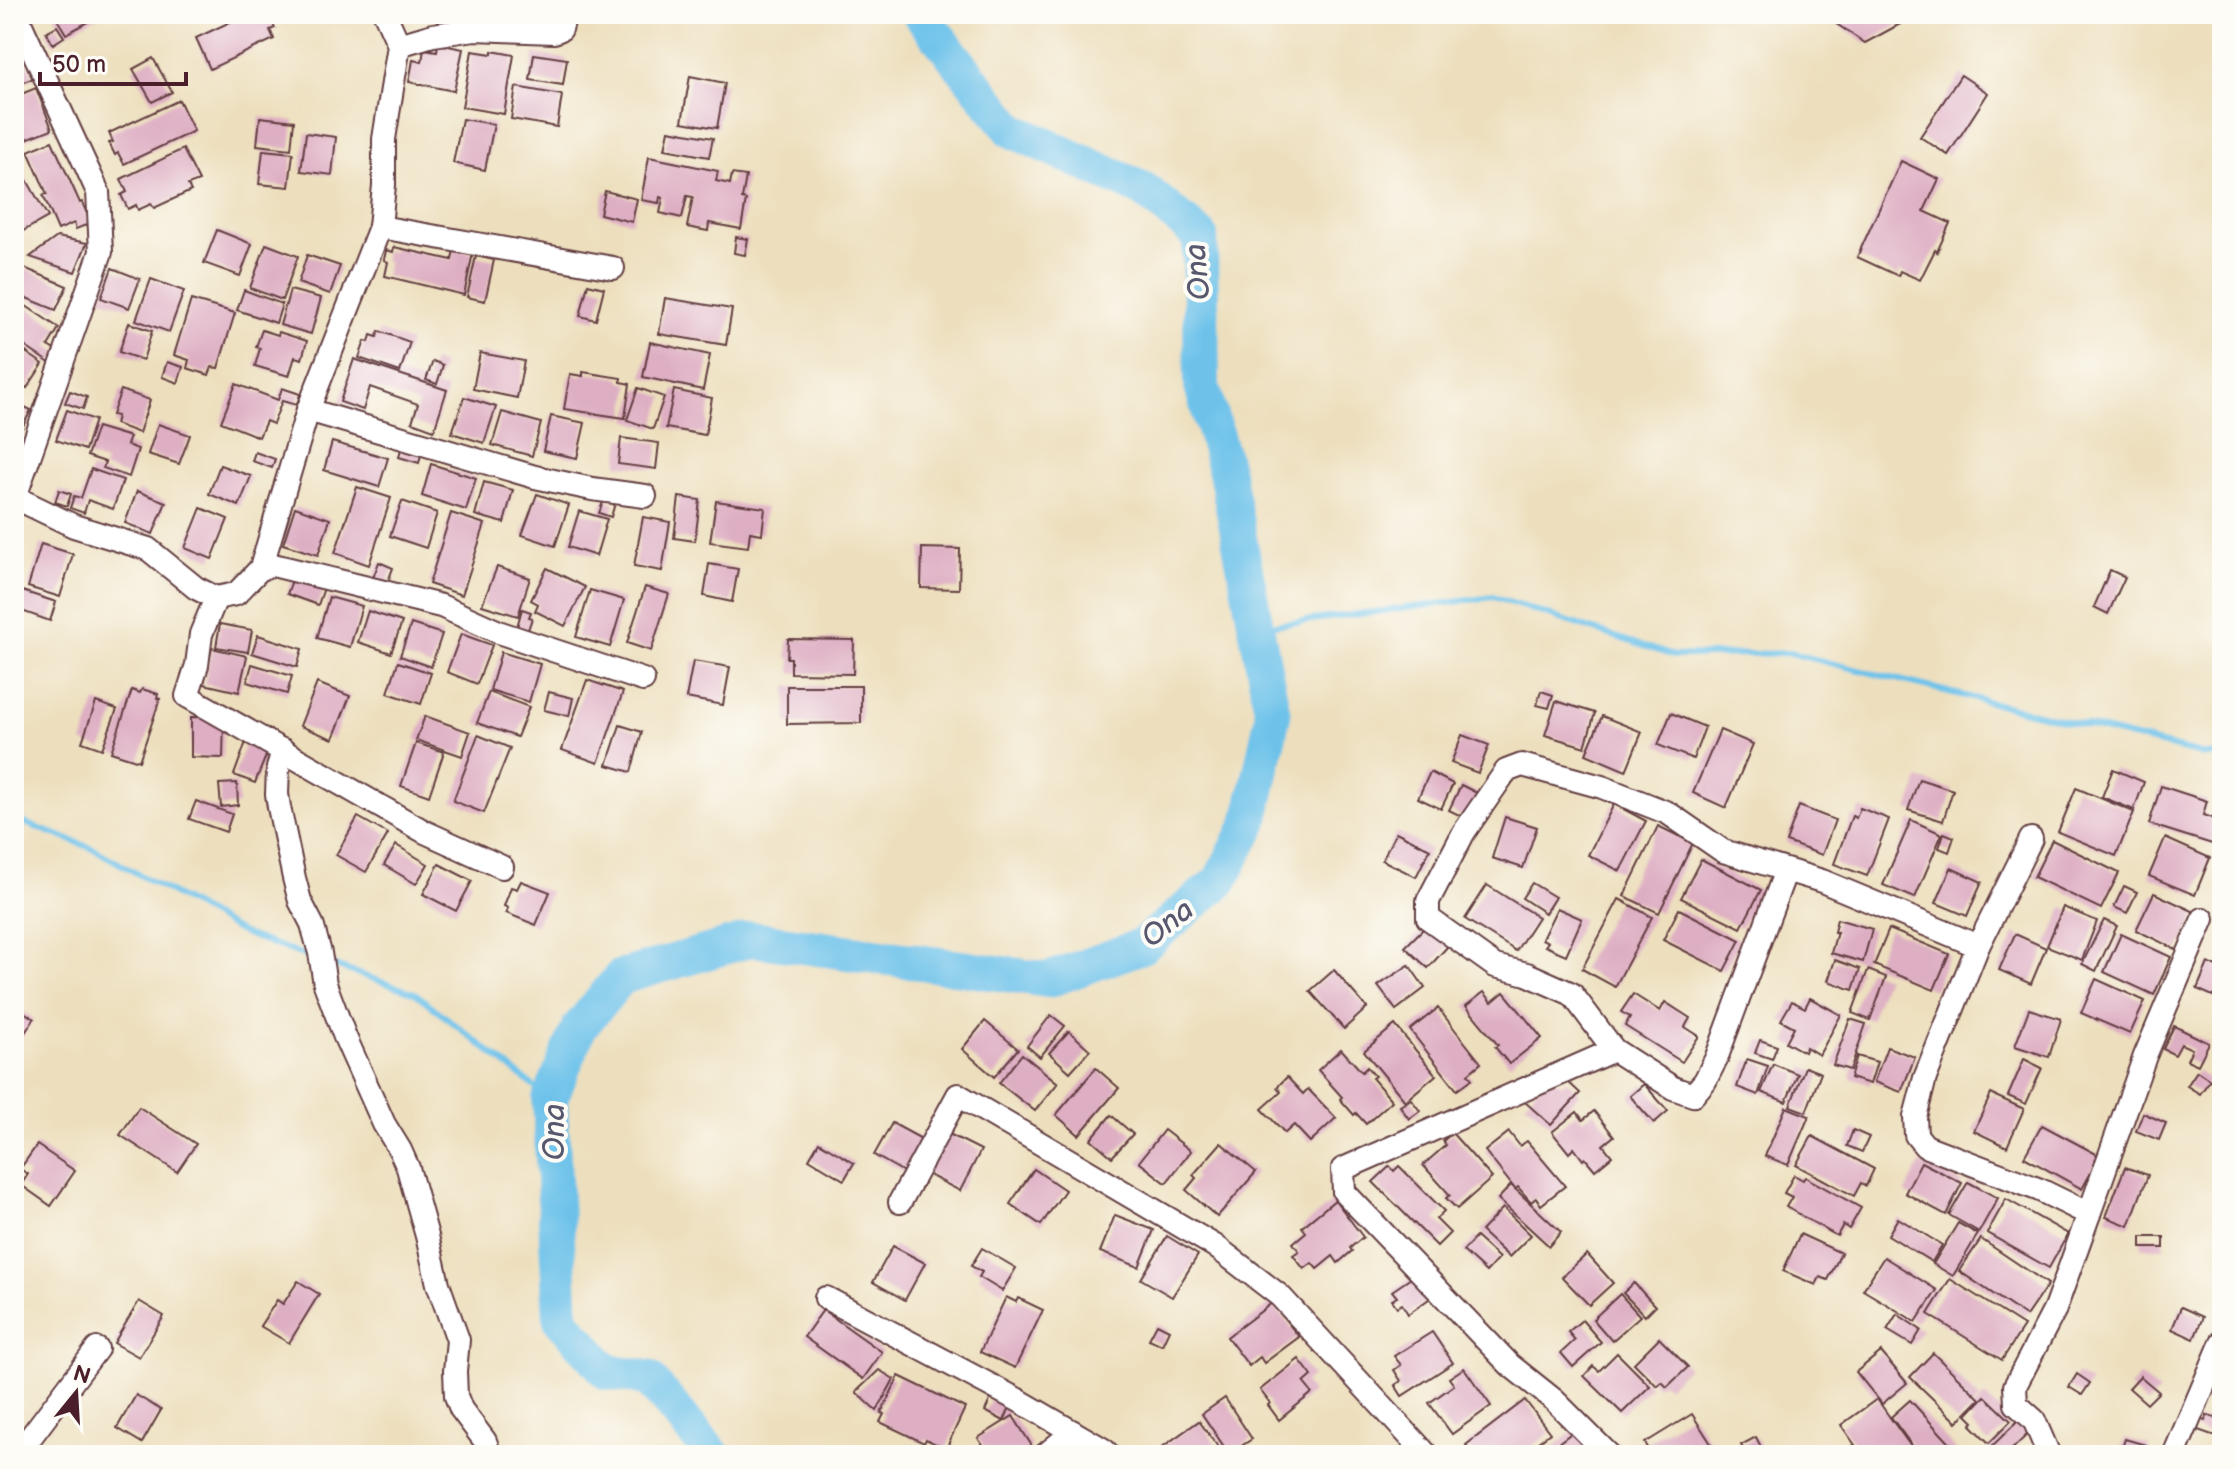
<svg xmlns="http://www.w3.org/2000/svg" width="2236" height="1469" font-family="'Balsamiq Sans',sans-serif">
  <rect width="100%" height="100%" fill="#fdfcf7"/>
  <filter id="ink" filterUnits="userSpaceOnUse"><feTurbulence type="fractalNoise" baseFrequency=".0125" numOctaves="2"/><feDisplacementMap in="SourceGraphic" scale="16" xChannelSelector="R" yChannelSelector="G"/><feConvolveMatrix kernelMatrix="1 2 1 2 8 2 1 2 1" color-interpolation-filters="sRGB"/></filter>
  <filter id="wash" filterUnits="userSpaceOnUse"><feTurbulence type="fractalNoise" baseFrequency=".006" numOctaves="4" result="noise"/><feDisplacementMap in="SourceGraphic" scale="32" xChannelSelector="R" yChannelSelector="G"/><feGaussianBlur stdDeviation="1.8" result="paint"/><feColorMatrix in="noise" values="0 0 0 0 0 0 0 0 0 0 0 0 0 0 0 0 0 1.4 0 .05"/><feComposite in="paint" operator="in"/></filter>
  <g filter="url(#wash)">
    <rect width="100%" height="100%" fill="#eddfbd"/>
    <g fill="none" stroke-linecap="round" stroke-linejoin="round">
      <g stroke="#6ec2ea" stroke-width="6">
        <polyline points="1257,627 1493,597 1674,656 1790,653 2205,755 2222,755"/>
        <polyline points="14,819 94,849 242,933 314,959"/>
        <polyline points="329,964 415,993 550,1099"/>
      </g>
      <polyline stroke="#6ec2ea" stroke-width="36" points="713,1455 648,1378 607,1372 561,1319 550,1099 579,1028 621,977 752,939 1048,980 1142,946 1220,881 1250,824 1273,715 1227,476 1202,386 1200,236 1144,190 1012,130 920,14"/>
    </g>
    <g id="blocks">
      <g fill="#deaec3">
        <polygon points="54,14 102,14 66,34"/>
        <polygon points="247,14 268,14 275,28 270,30 274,39 210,69 196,38"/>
        <polygon points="1832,14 1903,14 1902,23 1865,43 1832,21"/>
        <polygon points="57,26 64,37 53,44 46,32"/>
        <polygon points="14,33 34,78 14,86"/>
        <polygon points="438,44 463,49 454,91 409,82 413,60 422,62 424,49 437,51"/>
        <polygon points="472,51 492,54 492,51 514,55 504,114 462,107"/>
        <polygon points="534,54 567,59 563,85 530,80"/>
        <polygon points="153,58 172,92 152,102 133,69"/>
        <polygon points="1961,75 1988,93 1948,155 1920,137"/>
        <polygon points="690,76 725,83 717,128 682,122"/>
        <polygon points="516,87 562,95 557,127 511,119"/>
        <polygon points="36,88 52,129 24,140 14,114 14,97"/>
        <polygon points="179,100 194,131 124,164 118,153 115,155 109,143 113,142 109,133"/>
        <polygon points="260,117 294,121 291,149 257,145"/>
        <polygon points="462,119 494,124 485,170 453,163"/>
        <polygon points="669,130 713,138 709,157 665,149"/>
        <polygon points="306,133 336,137 332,175 301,171"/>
        <polygon points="52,141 80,203 82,202 91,223 76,229 74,223 58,230 43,195 47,194 28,151"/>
        <polygon points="183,149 199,181 188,185 191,191 154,208 151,204 138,210 136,205 128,209 121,195 127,192 121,179"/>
        <polygon points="263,150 293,153 289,187 259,184"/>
        <polygon points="649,157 718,171 716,181 730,184 732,174 746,176 742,199 746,200 741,229 709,223 708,231 687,227 693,197 687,196 682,218 660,213 663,198 660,197 659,203 641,200"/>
        <polygon points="1901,161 1939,179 1924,211 1950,223 1937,252 1935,250 1920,280 1900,271 1898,276 1857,257"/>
        <polygon points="24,175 48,217 14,236 14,180"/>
        <polygon points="605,191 637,199 632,222 600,214"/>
        <polygon points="217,230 252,244 240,276 204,263"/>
        <polygon points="57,237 87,243 75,272 30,257"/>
        <polygon points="736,237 748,239 745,255 734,253"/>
        <polygon points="266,244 298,256 282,300 250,288"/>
        <polygon points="394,247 452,260 454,249 473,253 464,295 385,276 388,262 384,260 386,250 393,252"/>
        <polygon points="307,255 340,266 330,294 298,283"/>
        <polygon points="476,256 494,260 485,301 467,297"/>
        <polygon points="22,267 67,286 56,310 14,293 14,285"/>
        <polygon points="112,268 140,279 129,308 101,298"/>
        <polygon points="151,279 184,291 169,332 136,320"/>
        <polygon points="588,284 604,288 596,320 580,316"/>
        <polygon points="244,290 282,304 276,323 237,310"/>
        <polygon points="290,290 321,298 311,334 280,325"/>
        <polygon points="14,298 59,328 48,346 59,353 51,364 14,339"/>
        <polygon points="665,298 732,309 726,345 659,334"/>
        <polygon points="191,300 235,313 218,368 212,367 209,375 187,368 189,360 174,355"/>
        <polygon points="129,323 152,331 143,360 119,352"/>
        <polygon points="262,330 278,335 279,332 307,341 302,359 295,357 289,376 255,366 260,348 256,347"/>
        <polygon points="379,331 410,342 400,372 359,358 365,341 369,342 371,335 377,337"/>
        <polygon points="650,342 710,355 703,390 643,377"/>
        <polygon points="14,344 43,364 27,388 14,379"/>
        <polygon points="480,353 524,361 517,398 473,389"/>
        <polygon points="354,359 447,390 434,430 412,422 418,404 370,387 363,410 340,402"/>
        <polygon points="433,361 443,365 437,384 426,380"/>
        <polygon points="167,362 183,367 178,383 162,377"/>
        <polygon points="583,372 621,378 621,382 630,384 625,418 564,409 570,374 583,376"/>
        <polygon points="236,384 278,400 282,388 300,394 297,405 282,401 273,424 266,421 259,437 221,422"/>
        <polygon points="638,388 664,397 653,429 627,420"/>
        <polygon points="121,390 150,400 139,433 115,424 117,416 112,415"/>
        <polygon points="674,390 712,398 705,435 666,428"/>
        <polygon points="70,391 87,397 83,409 65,403"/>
        <polygon points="464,397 496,407 484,443 452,433"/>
        <polygon points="14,402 31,410 19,434 14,431"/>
        <polygon points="67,410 95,420 85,450 56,440"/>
        <polygon points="502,412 541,423 532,456 492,445"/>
        <polygon points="551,416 585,423 577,458 543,451"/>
        <polygon points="158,424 190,435 179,464 148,454"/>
        <polygon points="97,427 130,437 127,445 138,449 129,477 103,468 105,462 87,456"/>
        <polygon points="621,438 659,443 656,469 618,464"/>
        <polygon points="332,442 388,458 379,487 324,470"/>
        <polygon points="402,445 422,450 419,463 399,457"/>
        <polygon points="255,452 275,459 272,468 252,461"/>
        <polygon points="431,464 476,478 466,510 422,496"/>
        <polygon points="220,465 251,476 239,506 209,494"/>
        <polygon points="91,469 123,480 113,509 88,500 84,513 70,508 74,496 81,498"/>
        <polygon points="484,482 513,490 504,523 475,515"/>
        <polygon points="357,487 391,498 369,565 335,553"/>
        <polygon points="59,490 71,494 67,506 55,502"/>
        <polygon points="137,491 166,502 153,534 125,523"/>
        <polygon points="537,494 569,505 555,546 522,535"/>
        <polygon points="679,497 700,500 695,541 674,538"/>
        <polygon points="604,499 615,503 611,517 599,513"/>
        <polygon points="402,501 437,513 426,548 390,536"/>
        <polygon points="716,501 765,508 762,534 750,532 748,547 710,542"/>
        <polygon points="295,507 330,519 318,555 283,544"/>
        <polygon points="201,508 228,519 212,559 185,548"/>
        <polygon points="579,511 607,519 596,556 568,547"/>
        <polygon points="451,513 485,524 462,595 429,584"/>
        <polygon points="643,517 670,522 662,571 634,566"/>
        <polygon points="41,544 73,554 60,597 28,587"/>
        <polygon points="922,548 960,549 959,589 921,588"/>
        <polygon points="379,562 393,568 387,584 373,578"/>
        <polygon points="709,564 738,569 732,602 704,596"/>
        <polygon points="497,567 530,578 518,616 482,605"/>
        <polygon points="547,568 585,587 565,626 535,611 538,604 531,600"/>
        <polygon points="2110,570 2125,577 2108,614 2094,607"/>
        <polygon points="293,578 324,588 318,605 287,594"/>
        <polygon points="645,587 669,594 651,651 627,643"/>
        <polygon points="590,590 624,600 610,647 576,637"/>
        <polygon points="22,591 56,602 50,621 16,609"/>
        <polygon points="329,597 362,606 350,647 317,638"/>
        <polygon points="522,609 531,612 529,617 532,618 528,630 517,627"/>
        <polygon points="368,611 402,622 391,653 358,642"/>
        <polygon points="220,624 252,630 248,652 216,647"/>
        <polygon points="411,624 442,634 431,667 400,656"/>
        <polygon points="461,634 492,645 477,684 447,672"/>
        <polygon points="258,635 302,649 297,667 252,653"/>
        <polygon points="788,639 854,640 853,674 791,673 791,658 787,658"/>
        <polygon points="212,648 247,656 239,692 204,684"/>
        <polygon points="501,652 540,664 529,702 490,690"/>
        <polygon points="693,661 730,667 723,705 686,698"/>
        <polygon points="398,662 431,673 421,704 388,693"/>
        <polygon points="252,664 292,676 287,694 247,682"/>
        <polygon points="587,680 623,692 598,763 562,750"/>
        <polygon points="317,683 350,696 333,739 300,726"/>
        <polygon points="787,686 861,686 861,723 787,724"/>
        <polygon points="142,689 158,694 157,698 160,699 139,761 111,752 132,690 140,693"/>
        <polygon points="1541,691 1553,695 1549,708 1537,705"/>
        <polygon points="489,692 529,707 517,737 477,723"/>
        <polygon points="549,692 573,698 569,716 544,710"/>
        <polygon points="1556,701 1595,713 1585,747 1545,735"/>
        <polygon points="96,702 117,709 102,749 82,742"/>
        <polygon points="1671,713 1705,727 1693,759 1658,745"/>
        <polygon points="425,716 470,732 462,756 416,740"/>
        <polygon points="1602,716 1642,732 1626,771 1586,754"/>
        <polygon points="191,717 224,718 223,758 191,757"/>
        <polygon points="620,725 642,732 631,772 607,765"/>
        <polygon points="1720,730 1753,744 1726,808 1693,793"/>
        <polygon points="478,735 510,748 484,813 453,801"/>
        <polygon points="1462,735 1489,745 1478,773 1451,763"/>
        <polygon points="246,742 268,751 255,783 234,775"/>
        <polygon points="416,743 444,752 429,796 401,786"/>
        <polygon points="2113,769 2144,782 2134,810 2102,797"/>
        <polygon points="1430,772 1453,784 1441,809 1418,798"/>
        <polygon points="1919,779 1953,790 1943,821 1908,810"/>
        <polygon points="237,783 238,805 221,807 219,784"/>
        <polygon points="1461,785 1481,795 1469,820 1449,810"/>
        <polygon points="2161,786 2207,801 2203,815 2220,821 2212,844 2149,824"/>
        <polygon points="2076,788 2134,812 2116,856 2058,832"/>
        <polygon points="196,801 232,814 226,832 189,819"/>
        <polygon points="1614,804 1646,821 1620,871 1588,855"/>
        <polygon points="1799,806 1835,820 1822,855 1786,842"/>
        <polygon points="1860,808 1889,819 1867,876 1834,864 1852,816 1856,818"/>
        <polygon points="358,817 388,834 366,872 336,855"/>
        <polygon points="1505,817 1537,827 1523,868 1492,858"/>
        <polygon points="1911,820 1942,834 1915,898 1883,885"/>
        <polygon points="1658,826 1693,843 1659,913 1624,896"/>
        <polygon points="1396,832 1430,849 1416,877 1382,860"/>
        <polygon points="1944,833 1954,837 1949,852 1939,848"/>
        <polygon points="2165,838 2210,858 2195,895 2149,876"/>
        <polygon points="2052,840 2119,873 2101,909 2034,877"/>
        <polygon points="396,845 428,864 416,884 384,865"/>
        <polygon points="1701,859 1761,890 1741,928 1681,898"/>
        <polygon points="439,864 472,881 456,911 423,894"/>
        <polygon points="1951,868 1982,882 1967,916 1936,903"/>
        <polygon points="521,881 550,892 536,925 506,913 508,908 504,906 511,887 517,889"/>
        <polygon points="1532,883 1555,897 1545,913 1522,898"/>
        <polygon points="1487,885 1538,917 1516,951 1465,919"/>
        <polygon points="2124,886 2137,892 2127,913 2114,907"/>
        <polygon points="2154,893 2197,913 2179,951 2136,930"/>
        <polygon points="1619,899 1652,917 1615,987 1582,969"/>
        <polygon points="2063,907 2097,921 2082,960 2047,946"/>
        <polygon points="1557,908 1582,919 1566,955 1545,946 1548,942 1542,939"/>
        <polygon points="1679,909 1740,940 1724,971 1663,940"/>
        <polygon points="1837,919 1872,929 1863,962 1831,953 1837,932 1834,932"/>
        <polygon points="2104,920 2117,926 2096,971 2082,964"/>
        <polygon points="1426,926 1448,946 1428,968 1405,947"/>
        <polygon points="1889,929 1949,954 1934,990 1874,965"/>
        <polygon points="2015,934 2046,948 2031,984 1999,970"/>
        <polygon points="2121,934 2171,957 2154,995 2104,972"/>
        <polygon points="1835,960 1860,969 1853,990 1828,981"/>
        <polygon points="2208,963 2222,969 2222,982 2215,997 2197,989"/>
        <polygon points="1409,965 1425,988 1396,1010 1378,986"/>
        <polygon points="1334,970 1367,1008 1344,1029 1310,991"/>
        <polygon points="1868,970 1886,977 1870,1020 1852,1013"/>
        <polygon points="2096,979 2145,1001 2130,1034 2081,1013"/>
        <polygon points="1484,992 1492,1002 1504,992 1542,1038 1509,1064 1495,1047 1498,1045 1466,1006"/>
        <polygon points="1633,994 1660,1011 1665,1002 1690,1018 1685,1027 1699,1036 1682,1062 1625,1026 1630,1017 1621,1012"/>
        <polygon points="1810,998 1841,1015 1819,1055 1806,1047 1804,1052 1786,1042 1794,1027 1781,1020 1792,1001 1805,1008"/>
        <polygon points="14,1005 34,1019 14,1049"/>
        <polygon points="1438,1008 1481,1063 1468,1074 1472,1079 1457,1090 1410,1030"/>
        <polygon points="2029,1009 2061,1019 2049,1057 2015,1046"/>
        <polygon points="1051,1015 1065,1026 1040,1057 1027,1046"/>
        <polygon points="1850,1019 1866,1024 1850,1070 1833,1065"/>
        <polygon points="985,1021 1018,1049 994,1077 962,1049"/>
        <polygon points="1395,1025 1436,1075 1405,1101 1364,1051"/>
        <polygon points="2174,1026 2209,1043 2198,1065 2187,1060 2192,1049 2181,1044 2175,1055 2163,1049"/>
        <polygon points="1069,1031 1090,1050 1070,1072 1049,1053"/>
        <polygon points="1760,1040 1777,1046 1772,1059 1755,1053"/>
        <polygon points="1887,1047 1915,1057 1901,1092 1874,1082"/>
        <polygon points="1341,1049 1362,1072 1367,1067 1375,1076 1372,1078 1392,1101 1366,1124 1356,1113 1354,1115 1340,1099 1342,1097 1318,1070"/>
        <polygon points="1022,1054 1058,1083 1035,1111 999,1083"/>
        <polygon points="1857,1056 1877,1062 1870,1084 1850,1078"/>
        <polygon points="1747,1059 1768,1066 1758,1095 1737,1087"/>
        <polygon points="2024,1059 2042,1068 2026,1104 2008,1096"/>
        <polygon points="1773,1064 1798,1074 1786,1102 1761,1092"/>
        <polygon points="1805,1067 1821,1073 1806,1112 1790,1106"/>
        <polygon points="1096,1068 1119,1088 1079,1135 1056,1115"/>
        <polygon points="2197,1071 2210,1080 2200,1094 2187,1086"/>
        <polygon points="1287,1077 1303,1094 1308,1089 1336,1118 1310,1142 1294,1125 1285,1133 1262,1109 1281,1092 1277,1087"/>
        <polygon points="1556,1080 1562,1085 1566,1080 1580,1093 1551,1125 1525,1102 1542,1083"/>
        <polygon points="1644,1084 1668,1111 1654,1123 1630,1096"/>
        <polygon points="1991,1094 2024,1109 2007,1147 1974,1131"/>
        <polygon points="1411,1099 1420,1111 1409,1119 1400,1106"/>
        <polygon points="139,1107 196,1144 177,1172 120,1135"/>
        <polygon points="1786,1107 1809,1116 1788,1165 1765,1156"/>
        <polygon points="1594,1111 1614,1136 1603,1145 1612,1156 1595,1170 1585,1158 1583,1160 1574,1148 1569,1153 1552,1132 1577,1112 1583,1120"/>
        <polygon points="2143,1113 2166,1123 2159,1140 2136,1131"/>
        <polygon points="1111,1115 1133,1134 1112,1157 1091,1139"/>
        <polygon points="892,1123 927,1142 909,1175 874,1155"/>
        <polygon points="2042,1125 2100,1156 2082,1189 2024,1157"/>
        <polygon points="1164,1130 1191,1151 1166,1183 1139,1162"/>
        <polygon points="1853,1130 1869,1137 1862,1152 1847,1146"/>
        <polygon points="945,1132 981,1150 960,1191 923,1172"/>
        <polygon points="1509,1132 1520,1146 1527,1141 1565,1186 1541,1205 1536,1198 1531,1202 1518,1187 1515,1189 1485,1151"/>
        <polygon points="1452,1133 1492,1178 1457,1209 1446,1198 1450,1195 1423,1165 1446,1145 1443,1141"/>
        <polygon points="1812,1136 1874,1169 1866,1186 1861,1183 1854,1196 1796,1165"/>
        <polygon points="819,1142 854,1163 844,1180 809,1159"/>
        <polygon points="1221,1143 1256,1172 1217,1217 1186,1190 1196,1178 1193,1175"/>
        <polygon points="37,1145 75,1171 51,1206 21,1185 28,1174 20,1169"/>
        <polygon points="1921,1162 1962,1183 1946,1215 1905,1193"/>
        <polygon points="1390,1166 1394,1171 1399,1166 1444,1211 1436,1219 1450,1233 1437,1246 1373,1182"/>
        <polygon points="2125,1167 2148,1175 2129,1226 2106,1217"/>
        <polygon points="1034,1169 1065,1190 1041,1225 1010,1204"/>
        <polygon points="1794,1175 1803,1180 1805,1177 1861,1208 1849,1229 1843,1225 1837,1236 1786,1207 1792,1197 1784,1193"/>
        <polygon points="1968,1182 1998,1198 1979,1232 1949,1215"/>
        <polygon points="1511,1185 1561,1232 1549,1246 1498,1199"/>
        <polygon points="2006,1199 2068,1234 2049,1268 1987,1233"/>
        <polygon points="1335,1200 1363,1237 1350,1248 1352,1251 1338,1263 1333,1256 1317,1269 1312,1263 1304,1269 1293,1255 1299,1251 1293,1243 1306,1232 1302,1227"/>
        <polygon points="1503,1208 1531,1235 1509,1257 1481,1231"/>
        <polygon points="1115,1215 1154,1230 1139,1267 1100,1252"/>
        <polygon points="1898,1218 1942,1245 1932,1262 1888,1235"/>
        <polygon points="1958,1223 1978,1234 1953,1276 1933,1264"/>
        <polygon points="1800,1234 1841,1253 1828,1280 1820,1277 1816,1285 1783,1271"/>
        <polygon points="1167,1236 1198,1255 1172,1297 1141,1279"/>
        <polygon points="1476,1237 1499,1258 1486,1272 1463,1251"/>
        <rect x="2141" y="1237" width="23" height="11"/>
        <polygon points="1981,1239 2048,1284 2026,1316 1959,1271"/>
        <polygon points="893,1246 925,1263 905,1300 873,1282"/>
        <polygon points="982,1248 1016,1268 1002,1291 979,1277 982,1272 971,1266"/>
        <polygon points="1587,1254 1613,1283 1589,1305 1562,1277"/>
        <polygon points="1884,1257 1937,1290 1916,1322 1863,1290"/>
        <polygon points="1417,1274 1433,1296 1408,1314 1402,1304 1397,1307 1392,1300 1397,1297 1392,1291"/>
        <polygon points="1950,1279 2024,1326 2002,1360 1928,1314"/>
        <polygon points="298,1281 319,1294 289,1343 260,1326 277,1300 283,1304"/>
        <polygon points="1634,1283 1655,1306 1645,1316 1623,1293"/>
        <polygon points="1620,1294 1640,1316 1612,1341 1593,1319"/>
        <polygon points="1006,1297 1016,1302 1018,1298 1043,1310 1015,1368 980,1352"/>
        <polygon points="139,1301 164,1316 139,1357 114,1343"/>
        <polygon points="1272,1303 1299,1337 1264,1363 1260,1357 1249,1366 1227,1337"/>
        <polygon points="2181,1307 2203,1317 2194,1339 2172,1329"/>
        <polygon points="823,1310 882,1352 863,1379 804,1337"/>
        <polygon points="1897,1314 1921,1330 1912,1345 1887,1330"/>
        <polygon points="1582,1320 1601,1342 1573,1367 1561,1353 1575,1340 1568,1332"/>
        <polygon points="1157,1324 1169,1330 1162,1345 1149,1339"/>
        <polygon points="1432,1332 1453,1363 1402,1396 1395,1385 1401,1381 1394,1370 1401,1365 1394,1356"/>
        <polygon points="1659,1338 1688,1367 1667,1387 1662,1382 1657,1386 1634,1363"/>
        <polygon points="1881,1352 1907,1383 1882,1404 1856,1372"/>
        <polygon points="1617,1353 1650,1386 1622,1413 1584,1376 1593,1366 1599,1371"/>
        <polygon points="1933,1353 1980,1399 1957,1422 1910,1377"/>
        <polygon points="1299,1359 1312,1376 1304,1383 1312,1393 1279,1420 1268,1405 1270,1403 1260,1390"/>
        <polygon points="1464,1368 1491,1406 1452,1434 1429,1403 1454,1385 1449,1378"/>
        <polygon points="879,1370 894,1379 877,1411 856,1392"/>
        <polygon points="2077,1374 2090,1383 2082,1395 2069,1387"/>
        <polygon points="899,1376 965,1408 946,1449 926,1439 924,1443 880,1422 884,1414 881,1413"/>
        <polygon points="2140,1376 2159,1392 2147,1404 2129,1388"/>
        <polygon points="136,1395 161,1410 142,1443 117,1428"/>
        <polygon points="1985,1396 2011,1421 1989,1443 1971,1425 1974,1422 1967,1415"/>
        <polygon points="991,1398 1010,1407 1004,1421 985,1411"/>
        <polygon points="1225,1398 1252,1439 1229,1454 1202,1414"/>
        <polygon points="1877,1399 1891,1419 1917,1455 1857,1455 1851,1447 1855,1445 1841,1425"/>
        <polygon points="1525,1400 1550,1433 1521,1455 1474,1455 1466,1445"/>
        <polygon points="1910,1400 1956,1450 1950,1455 1919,1455 1891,1417"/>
        <polygon points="1692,1414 1715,1450 1707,1455 1653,1455 1645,1443"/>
        <polygon points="2207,1415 2221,1420 2215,1436 2195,1429 2199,1419 2206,1421"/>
        <polygon points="1013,1416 1032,1446 1019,1455 989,1455 978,1438"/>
        <polygon points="2021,1418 2032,1430 2006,1455 1996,1455 1990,1448"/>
        <polygon points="1199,1421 1224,1455 1162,1455 1158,1450"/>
        <polygon points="1578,1428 1597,1455 1559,1455 1553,1447"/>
        <polygon points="1756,1437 1765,1455 1746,1455 1741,1445"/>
        <polygon points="2125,1439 2149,1446 2146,1455 2120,1454"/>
      </g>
    </g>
  </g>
  <g filter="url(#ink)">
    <use href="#blocks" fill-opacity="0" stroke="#623c41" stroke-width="2"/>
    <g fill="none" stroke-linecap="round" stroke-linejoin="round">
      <defs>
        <g id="minor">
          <polyline points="399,45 433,35 475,29 554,32 561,29 565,14"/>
          <polyline points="380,227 613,268"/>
          <polyline points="308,410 535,477 592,489 645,496"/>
          <polyline points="14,497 74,526 148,549 196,588 216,598 236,594 261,568 273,565 441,606 501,633 643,680"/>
          <polyline points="15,497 101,252 98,192 16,14"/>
          <polyline points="261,568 308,410 380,227 384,185 384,139 399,45 385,14"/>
          <polyline points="216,598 201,634 197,665 187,696 425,832 502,867"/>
          <polyline points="283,750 278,768 277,794 279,807 294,878 300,901 312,924 320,953 325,984 345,1037 384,1124 400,1150 408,1168 427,1236 438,1284 458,1340 455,1371 456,1396 461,1409 485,1441 490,1455"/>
          <polyline points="2031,839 1978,946 1925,1078 1915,1117 1916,1135 1925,1146 2040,1190 2089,1214 2055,1309 2015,1386 2016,1404 2034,1420 2049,1455"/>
          <polyline points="1786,870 1716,1059 1705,1081 1693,1095 1673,1088 1614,1050 1572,994 1527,974 1495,966 1428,918 1428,901 1464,832 1506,771 1522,765 1602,787 1668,813 1723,851 1822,881 1978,946"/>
          <polyline points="900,1202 958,1095 1215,1246 1280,1296 1427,1455"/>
          <polyline points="2089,1214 2145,1056 2203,919"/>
          <polyline points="826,1298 1018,1400 1104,1450 1109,1455"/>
          <polyline points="17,1455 97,1349"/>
          <polyline points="1045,1455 1073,1432"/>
          <polyline points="1609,1455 1554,1400 1510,1365 1344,1192 1343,1169 1614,1050"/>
          <polyline points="2174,1455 2222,1342"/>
        </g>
      </defs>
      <use href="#minor" stroke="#623c41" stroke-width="26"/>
      <use href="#minor" stroke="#fff" stroke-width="22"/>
    </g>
  </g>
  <g text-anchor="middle" stroke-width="8" stroke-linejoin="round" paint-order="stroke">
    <g font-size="30" font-style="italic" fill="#57586e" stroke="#fdfcf7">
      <text transform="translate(1197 272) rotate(-95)" y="10">Ona</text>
      <text transform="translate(1167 923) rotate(-38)" y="10">Ona</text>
      <text transform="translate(554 1132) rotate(-90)" y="10">Ona</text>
    </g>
  </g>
  <rect width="2236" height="1469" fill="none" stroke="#fdfcf7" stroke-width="48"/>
  <g transform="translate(76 1393) rotate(18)" stroke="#fdfcf7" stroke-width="6" paint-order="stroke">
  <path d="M0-6L14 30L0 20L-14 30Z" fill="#4a1f2b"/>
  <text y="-12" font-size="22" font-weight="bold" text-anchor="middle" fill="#4a1f2b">N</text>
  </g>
  <path d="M40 72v12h146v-12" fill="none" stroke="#4a1f2b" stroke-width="4"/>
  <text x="52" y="72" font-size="24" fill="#4a1f2b" stroke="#fdfcf7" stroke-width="6" paint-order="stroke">50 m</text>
</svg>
